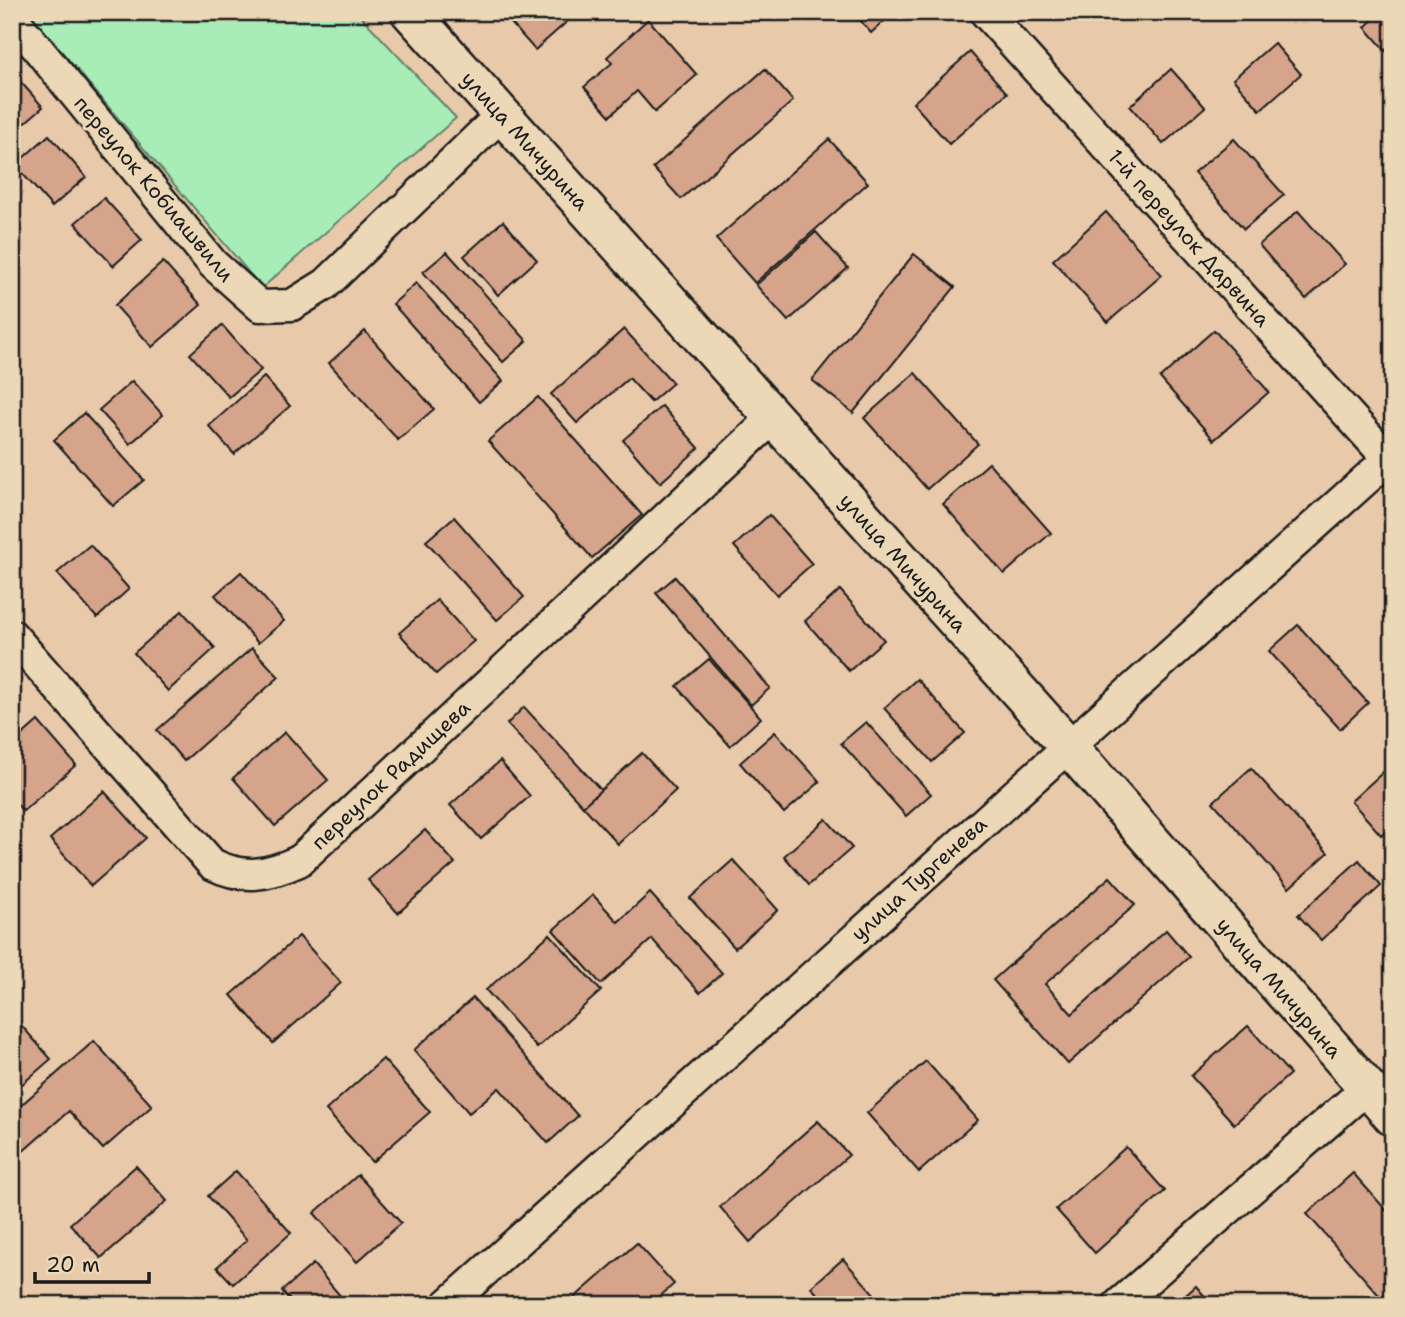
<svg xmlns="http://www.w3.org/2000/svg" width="1405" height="1317" font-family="'Shantell Sans',sans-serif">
  <rect width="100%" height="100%" fill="#e8caab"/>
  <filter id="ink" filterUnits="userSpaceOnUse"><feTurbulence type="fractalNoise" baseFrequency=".0143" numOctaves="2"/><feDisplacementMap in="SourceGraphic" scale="14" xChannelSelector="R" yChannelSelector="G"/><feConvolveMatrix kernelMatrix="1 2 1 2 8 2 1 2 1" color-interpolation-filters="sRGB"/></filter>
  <g filter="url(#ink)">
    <polygon fill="#a8edb8" stroke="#62846a" stroke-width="2" points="28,12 357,12 456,118 262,288"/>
    <g fill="#d5a48b" stroke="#1c1c1c" stroke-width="2">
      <polygon points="522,12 578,12 535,50 511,23"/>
      <polygon points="853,12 894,12 871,33"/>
      <polygon points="1381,12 1393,12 1393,59 1365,27"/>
      <polygon points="648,19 697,75 655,112 637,91 610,116 584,87 612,63 607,57"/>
      <polygon points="1274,43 1301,74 1260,110 1233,79"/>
      <polygon points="970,52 1007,93 949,144 913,103"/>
      <polygon points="765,69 793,101 681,199 653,168"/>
      <polygon points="1171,69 1205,107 1163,144 1130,106"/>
      <polygon points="18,79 43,107 12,134 12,84"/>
      <polygon points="49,135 86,177 52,207 15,165"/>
      <polygon points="829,139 868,183 755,283 716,239"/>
      <polygon points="1234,139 1284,195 1244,229 1194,173"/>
      <polygon points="104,198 142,240 113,266 75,223"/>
      <polygon points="1298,211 1345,264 1306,299 1259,245"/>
      <polygon points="1106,212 1162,275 1108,322 1053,260"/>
      <polygon points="503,221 537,260 498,295 464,256"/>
      <polygon points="816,232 848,268 788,321 756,285"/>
      <polygon points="447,252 527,341 503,362 423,272"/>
      <polygon points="914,254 955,287 853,413 812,380"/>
      <polygon points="163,262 201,305 152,347 115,305"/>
      <polygon points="416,283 503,381 479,402 393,304"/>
      <polygon points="222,325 261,370 229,397 190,354"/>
      <polygon points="624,329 673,383 651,402 629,378 577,423 551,394"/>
      <polygon points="1214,330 1269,392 1214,440 1160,378"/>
      <polygon points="365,331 434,409 398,440 329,363"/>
      <polygon points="915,373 978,444 927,489 864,418"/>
      <polygon points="264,377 290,406 234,454 209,426"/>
      <polygon points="132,381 163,415 130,444 99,410"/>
      <polygon points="538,397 642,515 592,558 488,441"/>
      <polygon points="662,406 699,448 660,483 623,440"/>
      <polygon points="84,413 144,480 113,506 54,440"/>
      <polygon points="989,463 1051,533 1004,574 943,504"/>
      <polygon points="769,515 812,564 777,595 734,546"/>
      <polygon points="454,517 524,597 497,620 426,541"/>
      <polygon points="90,545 129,589 97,618 57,573"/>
      <polygon points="241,572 284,621 258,643 215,595"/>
      <polygon points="675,577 770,688 751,705 656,593"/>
      <polygon points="840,590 884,640 849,671 805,621"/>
      <polygon points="437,600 474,641 436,674 399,633"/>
      <polygon points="182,611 215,648 168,691 134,653"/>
      <polygon points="1298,625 1368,703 1340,729 1269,651"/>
      <polygon points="252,648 279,677 184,761 157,730"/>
      <polygon points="709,659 761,718 730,746 677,686"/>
      <polygon points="917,679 965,733 932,762 884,708"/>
      <polygon points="524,707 601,790 583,806 507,724"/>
      <polygon points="38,721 76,765 23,811 12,799 12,744"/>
      <polygon points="866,722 931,794 906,816 841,743"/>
      <polygon points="285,732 328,780 275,826 233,778"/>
      <polygon points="775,732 820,782 784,813 740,763"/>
      <polygon points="642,753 676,790 618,844 583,806"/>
      <polygon points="500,761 530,796 481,839 450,805"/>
      <polygon points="1390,766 1393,825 1381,835 1351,801"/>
      <polygon points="1251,768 1328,853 1289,888 1213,802"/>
      <polygon points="104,791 146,838 91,886 50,839"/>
      <polygon points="826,819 852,848 809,885 784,856"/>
      <polygon points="425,830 455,863 398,913 368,880"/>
      <polygon points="733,860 778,910 735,948 690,898"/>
      <polygon points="1359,860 1381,886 1321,940 1298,915"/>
      <polygon points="1110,877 1135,905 1045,984 1072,1014 1166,930 1189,957 1068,1064 993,980"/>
      <polygon points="650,893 722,973 700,993 652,939 601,984 553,930 593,895 618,922"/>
      <polygon points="550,934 601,991 537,1048 486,990"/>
      <polygon points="299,936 341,983 273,1043 231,995"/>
      <polygon points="473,998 578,1116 548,1143 499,1088 469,1113 414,1050"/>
      <polygon points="12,1015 51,1059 12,1093"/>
      <polygon points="1248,1026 1290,1074 1234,1124 1191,1076"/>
      <polygon points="94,1041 152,1106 103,1149 69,1111 13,1160 12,1113"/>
      <polygon points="383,1059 430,1112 372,1162 326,1110"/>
      <polygon points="926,1061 978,1120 919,1172 867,1113"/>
      <polygon points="818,1121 849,1155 750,1242 720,1207"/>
      <polygon points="1126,1147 1165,1191 1095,1253 1056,1209"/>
      <polygon points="136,1166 167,1201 101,1258 70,1224"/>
      <polygon points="236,1171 291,1233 233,1284 217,1267 247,1240 208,1196"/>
      <polygon points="1353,1173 1393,1218 1393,1295 1385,1302 1307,1214"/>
      <polygon points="358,1175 401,1223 357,1262 314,1213"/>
      <polygon points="637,1243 674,1284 650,1305 566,1305"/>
      <polygon points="843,1259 884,1305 827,1305 811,1287"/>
      <polygon points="313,1264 348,1305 294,1305 282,1291"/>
      <polygon points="1196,1286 1212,1305 1175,1305"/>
    </g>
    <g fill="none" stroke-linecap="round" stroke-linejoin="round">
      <defs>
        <g id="minor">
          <polyline points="985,12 1393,464"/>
          <polyline points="12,17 213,264 260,306 292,305 326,284 501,115"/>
          <path d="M12,635L212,864C244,880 268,875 299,861L772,419"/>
          <polyline points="447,1305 1393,455"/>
          <polyline points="1118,1305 1367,1088"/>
        </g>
        <polyline id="tertiary" points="410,12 1068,746 1393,1117"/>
      </defs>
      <use href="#minor" stroke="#1c1c1c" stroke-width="35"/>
      <use href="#tertiary" stroke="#1c1c1c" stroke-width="42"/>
      <use href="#minor" stroke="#ecd7b6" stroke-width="30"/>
      <use href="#tertiary" stroke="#ecd7b6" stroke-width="37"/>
    </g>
  </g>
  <g text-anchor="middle" stroke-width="6" stroke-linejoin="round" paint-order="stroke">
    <g font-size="21" fill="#1c1c1c" stroke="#ecd7b6">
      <text transform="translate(525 141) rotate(48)" y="7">улица Мичурина</text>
      <text transform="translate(154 189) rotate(50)" y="7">переулок Кобиашвили</text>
      <text transform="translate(1189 238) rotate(48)" y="7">1-й переулок Дарвина</text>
      <text transform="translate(903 563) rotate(48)" y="7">улица Мичурина</text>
      <text transform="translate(391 775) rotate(-43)" y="7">переулок Радищева</text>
      <text transform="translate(919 879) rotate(-42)" y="7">улица Тургенева</text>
      <text transform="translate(1279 988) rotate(49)" y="7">улица Мичурина</text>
    </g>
  </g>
  <rect width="1405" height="1317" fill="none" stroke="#ecd7b6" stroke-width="42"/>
  <rect x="21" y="21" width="1363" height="1275" fill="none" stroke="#1c1c1c" stroke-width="2.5" filter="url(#ink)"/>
  <path d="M35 1272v10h114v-10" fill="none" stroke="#1c1c1c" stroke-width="3.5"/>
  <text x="46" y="1272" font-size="21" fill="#1c1c1c" stroke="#ecd7b6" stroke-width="5" paint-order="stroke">20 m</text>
</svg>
